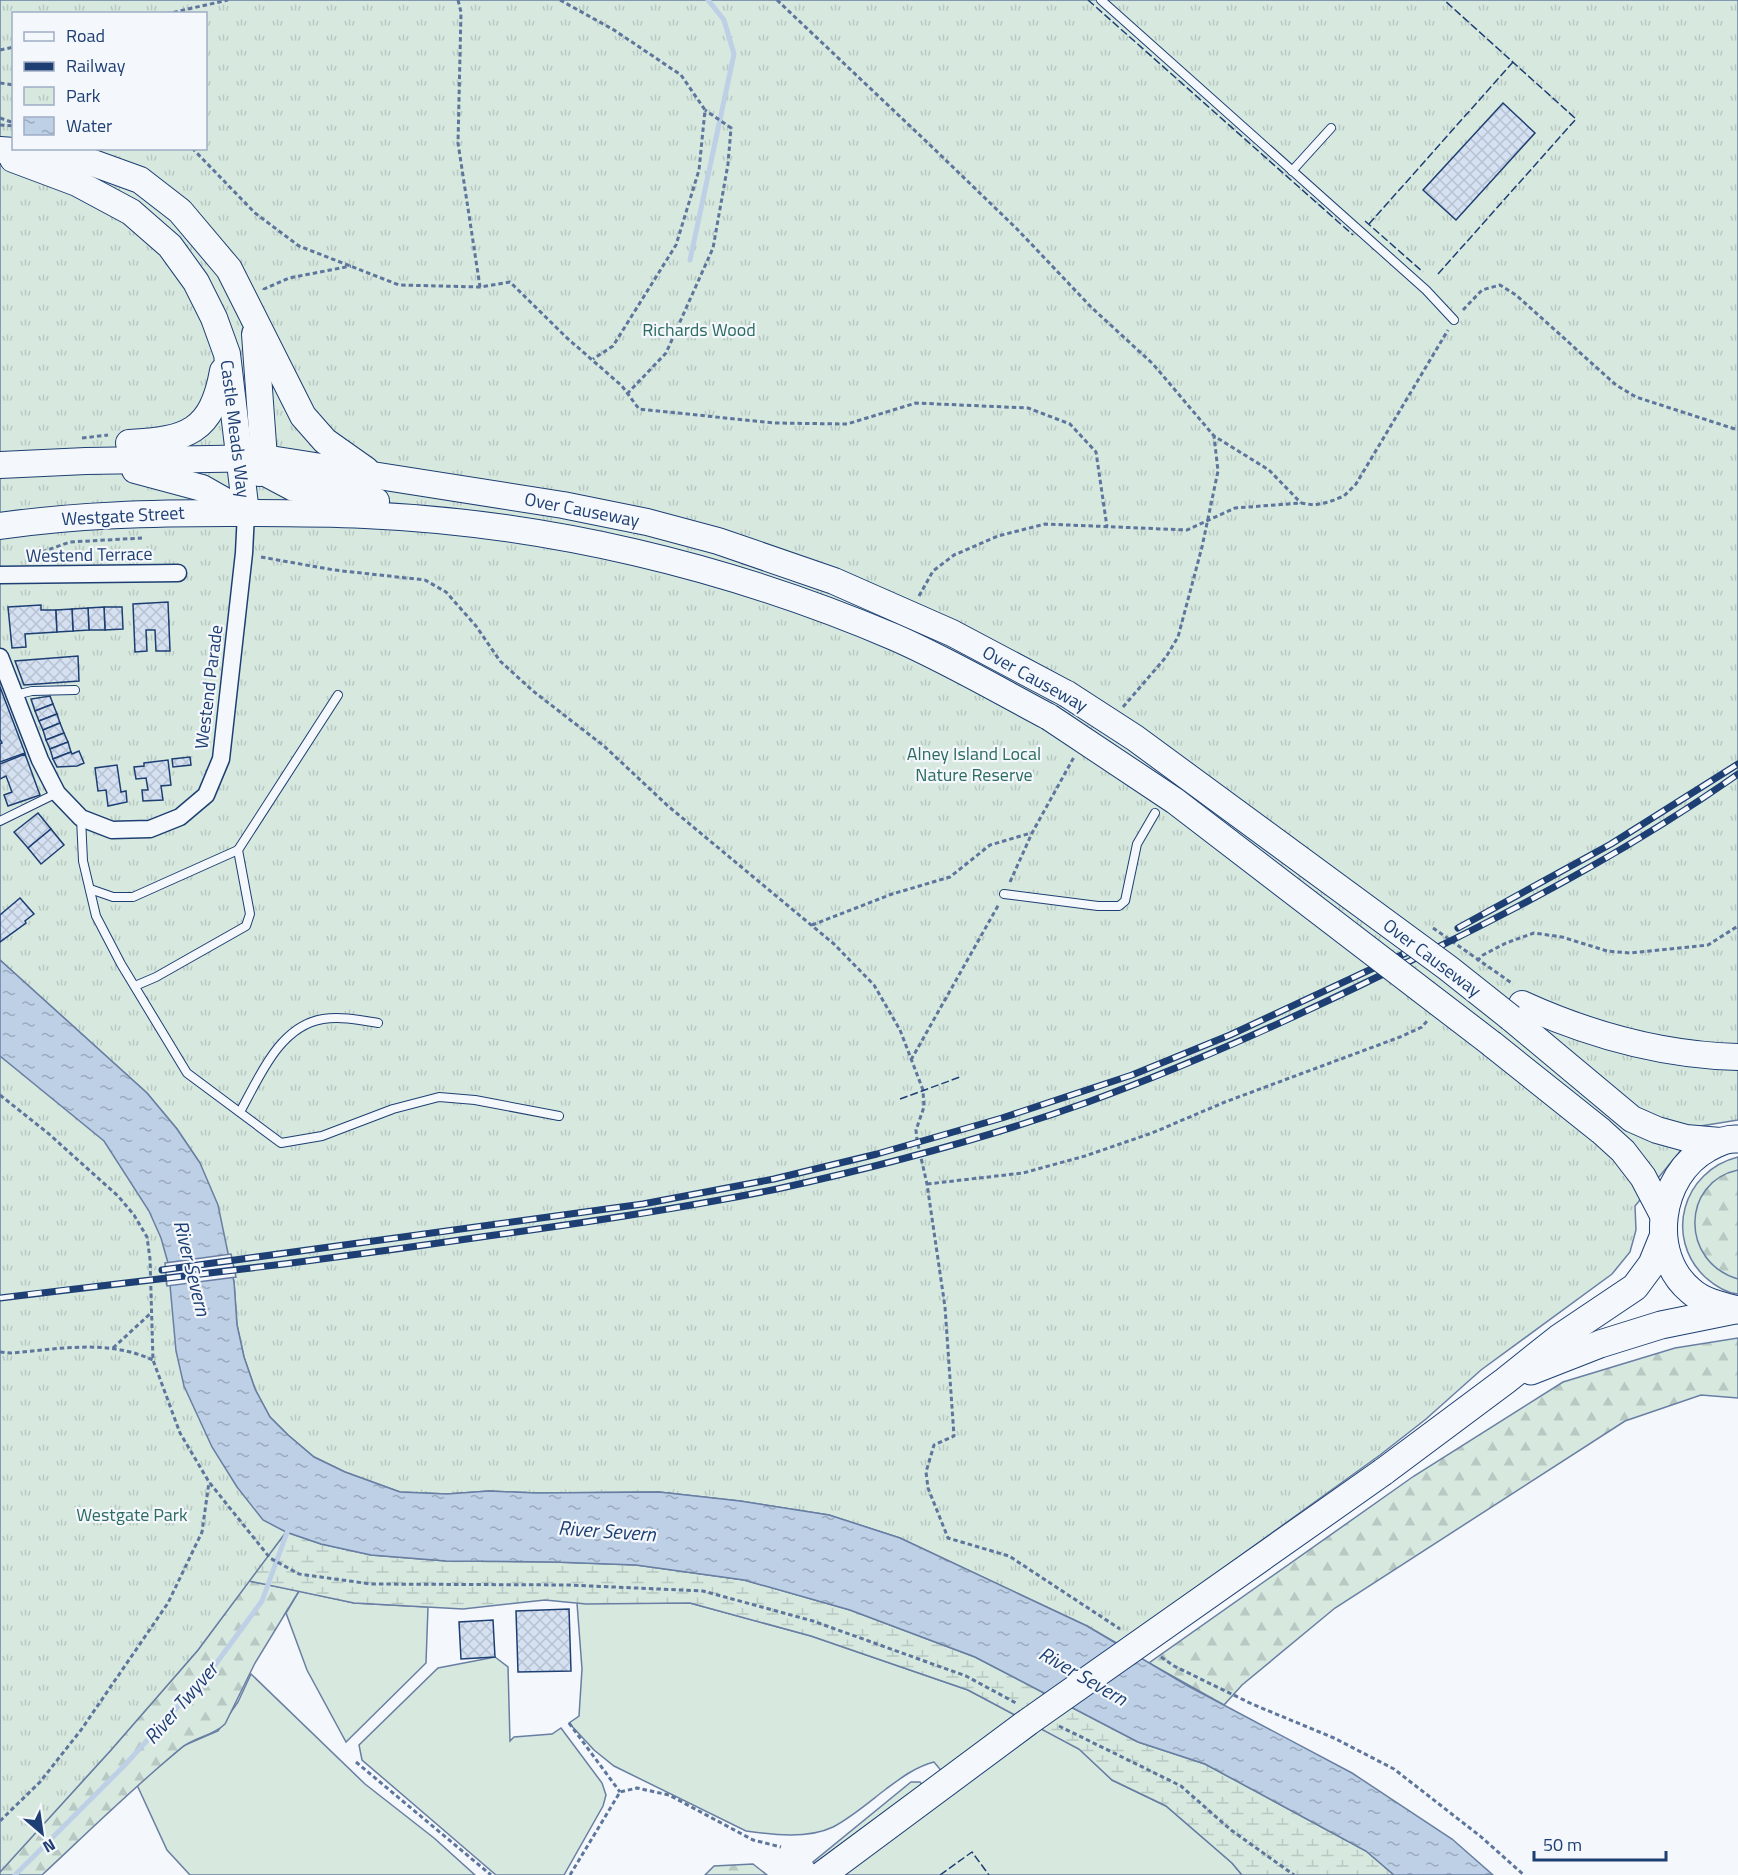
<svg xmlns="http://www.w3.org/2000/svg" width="1738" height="1875" font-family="'Titillium Web',sans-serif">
  <defs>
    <pattern id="forest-firs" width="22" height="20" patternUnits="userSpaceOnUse" patternTransform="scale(1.5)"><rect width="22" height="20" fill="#d7e8df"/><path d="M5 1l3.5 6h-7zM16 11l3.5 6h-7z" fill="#b8c8c3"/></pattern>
    <pattern id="wetland-marsh" width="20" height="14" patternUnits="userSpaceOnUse" patternTransform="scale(1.5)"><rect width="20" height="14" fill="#d7e8df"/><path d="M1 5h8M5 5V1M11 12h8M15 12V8" fill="none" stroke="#b8c8c3"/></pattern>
    <pattern id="park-tufts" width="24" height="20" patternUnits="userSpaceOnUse" patternTransform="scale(1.5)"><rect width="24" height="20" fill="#d7e8df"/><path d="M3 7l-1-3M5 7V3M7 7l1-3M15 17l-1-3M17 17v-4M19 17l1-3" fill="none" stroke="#b8c8c3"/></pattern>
    <pattern id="water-ripples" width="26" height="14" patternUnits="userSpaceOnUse" patternTransform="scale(1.5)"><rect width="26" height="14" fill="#bed0e5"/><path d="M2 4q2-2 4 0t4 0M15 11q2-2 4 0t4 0" fill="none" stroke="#9aaabe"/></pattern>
    <pattern id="building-cross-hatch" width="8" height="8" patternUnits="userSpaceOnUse" patternTransform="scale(1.5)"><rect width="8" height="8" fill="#d5e0f0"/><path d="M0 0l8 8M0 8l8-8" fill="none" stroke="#b6c1d1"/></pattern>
  </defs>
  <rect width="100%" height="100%" fill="#f4f7fb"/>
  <g fill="#d7e8df" stroke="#687fa3" stroke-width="1.5">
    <path d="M1738,1157V1294C1726,1293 1714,1285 1705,1277C1664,1238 1682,1171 1738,1157Z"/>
    <polygon points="299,1591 354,1603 428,1607 426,1663 346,1742 307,1670 286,1613"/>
    <path d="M577,1603H690L811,1636L968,1690L1079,1749L1112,1780L1166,1806L1232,1863L1242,1875H817L820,1873L813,1862L911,1782H920L930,1795L949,1780L934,1762C915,1767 901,1778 886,1789C869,1802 852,1817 833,1827C808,1839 773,1835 746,1831L614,1766L594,1750L569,1723L579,1716L582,1669Z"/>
    <polygon points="495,1657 508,1667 510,1741 514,1737 552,1734 561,1728 602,1783 606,1795 603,1806 564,1875 496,1875 362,1760 359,1745 438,1668"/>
    <polygon points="251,1674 365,1784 434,1838 475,1875 190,1875 167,1850 137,1785 185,1745 218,1731 238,1702"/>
  </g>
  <g fill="url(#forest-firs)" stroke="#687fa3" stroke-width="1.5">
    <path d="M1738,1170V1279C1680,1262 1681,1182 1738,1170Z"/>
    <polygon points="1738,1338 1738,1398 1701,1395 1625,1421 1335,1608 1242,1685 1224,1705 1149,1663 1414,1476 1563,1382 1675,1348"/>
    <path d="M249,1581L299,1591L255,1663L225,1724C213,1736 195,1737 181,1748C133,1788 88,1832 42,1875H0V1872L111,1750L198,1650Z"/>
    <polygon points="753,1864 767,1875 705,1875 714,1866"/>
  </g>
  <polygon fill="url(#wetland-marsh)" stroke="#687fa3" stroke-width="1.5" points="286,1532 321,1544 371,1555 446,1561 554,1562 636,1565 744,1580 850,1610 975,1657 1138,1742 1205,1764 1366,1851 1394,1875 1242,1875 1232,1863 1166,1806 1112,1780 1079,1749 968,1690 811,1636 690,1603 586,1604 545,1600 463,1609 354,1603 249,1581"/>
  <g fill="url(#park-tufts)" stroke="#687fa3" stroke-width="1.5" fill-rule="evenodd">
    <path d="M0,0H1738V1120L1701,1126L1635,1206L1636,1230L1630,1252L1612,1274L1481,1370L1426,1419L1380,1455L1118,1644L1087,1626L900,1538L829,1515L740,1501L659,1492L536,1493L489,1491L447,1494L400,1492L345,1472L314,1457L288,1435L270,1417L255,1389L244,1357L237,1325L234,1282L200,1163L177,1129L147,1093L0,960ZM14,14H206V148H14Z"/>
    <polygon points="0,1016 143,1141 303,1500 286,1532 198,1650 111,1750 0,1872"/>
  </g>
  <polygon fill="url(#water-ripples)" stroke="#687fa3" stroke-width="1.5" points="0,960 147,1093 177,1129 200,1163 218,1205 234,1282 237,1325 244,1357 255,1389 270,1417 288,1435 314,1457 345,1472 400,1492 447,1494 489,1491 536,1493 659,1492 740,1501 829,1515 900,1538 1087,1626 1188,1686 1352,1773 1452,1839 1493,1875 1394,1875 1366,1851 1205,1764 1138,1742 975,1657 850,1610 744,1580 636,1565 554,1562 446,1561 371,1555 321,1544 286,1532 263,1520 237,1487 212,1447 184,1386 176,1351 168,1263 161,1238 149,1211 104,1141 0,1056"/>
  <polygon fill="#f4f7fb" stroke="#687fa3" stroke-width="1.5" points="231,1254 236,1277 167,1286 165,1263"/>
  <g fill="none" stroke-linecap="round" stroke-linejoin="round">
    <g stroke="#bed0e5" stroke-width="5">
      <polyline points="690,260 734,54 724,20 708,0"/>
      <polyline points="15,1875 123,1767 212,1669 262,1601 289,1527"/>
    </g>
  </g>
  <g fill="url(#building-cross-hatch)" stroke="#1d3f73" stroke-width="1.5">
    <polygon points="1503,103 1535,133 1456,220 1423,190"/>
    <polygon points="168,602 170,651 156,651 155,630 146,630 147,651 135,652 133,604"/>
    <polygon points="41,605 41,610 56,610 57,632 25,634 26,647 12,648 8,607"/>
    <polygon points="104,607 122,607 123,629 105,630"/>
    <polygon points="104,607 105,630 89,630 88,608"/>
    <polygon points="88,608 89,630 73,631 72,609"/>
    <polygon points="72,609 73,631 57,632 56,610"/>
    <polygon points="78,656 79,681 24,685 15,661"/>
    <polygon points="0,687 25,753 0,762 0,744 2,743 0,739"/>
    <polygon points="50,696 53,704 35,711 31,699"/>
    <polygon points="53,704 57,714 39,721 35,711"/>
    <polygon points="57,714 60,723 43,730 39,721"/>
    <polygon points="60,723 64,733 46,740 43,730"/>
    <polygon points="64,733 68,742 50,749 46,740"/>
    <polygon points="68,742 71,752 53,759 50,749"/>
    <polygon points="79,751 84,763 77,766 57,767 53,759 71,752 72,754"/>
    <polygon points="25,754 40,795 8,806 4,795 12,792 6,776 0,779 0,764"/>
    <polygon points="190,757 191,765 173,767 172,759"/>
    <polygon points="168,760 171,785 161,786 163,800 143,801 142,790 148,790 146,778 136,779 134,767 144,766 144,763"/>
    <polygon points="117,765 121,792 126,791 127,802 108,806 106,790 98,791 95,768"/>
    <polygon points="38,813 51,829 28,848 14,832"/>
    <polygon points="51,829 64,845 41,864 28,848"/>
    <polygon points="20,898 34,914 25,921 26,923 0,942 0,915"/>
    <polygon points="569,1609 571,1671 518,1672 516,1611"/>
    <polygon points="493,1620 495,1657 461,1659 459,1622"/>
  </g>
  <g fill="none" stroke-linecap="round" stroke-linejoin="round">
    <defs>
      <g id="service">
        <polyline points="1101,0 1426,290 1454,320"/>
        <polyline points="1292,171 1331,128"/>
        <polyline points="15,695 32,691 75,690"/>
        <polyline points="81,818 83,861 96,916 121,964 187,1073 281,1143 322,1136 393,1109 439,1097 475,1100 559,1116"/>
        <polyline points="0,821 57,793"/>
        <polyline points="90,889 113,897 133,897 238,850 338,695"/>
        <polyline points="1004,894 1098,906 1119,906 1125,901 1137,844 1155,813"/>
        <polyline points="135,986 156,977 246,926 250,914 238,850"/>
        <path d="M240,1112C259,1078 279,1026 323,1019C341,1016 360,1020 378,1023"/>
      </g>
      <g id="minor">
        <polyline points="0,575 178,573"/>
        <polyline points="0,657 40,760 57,793 81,818 112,830 150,829 180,817 206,795 221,759 244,553 246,513"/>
      </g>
      <g id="primary">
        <polyline points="0,150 71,155 140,180 180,211 229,269 303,416 325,441 366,470"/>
        <polyline points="13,159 77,183 131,212 170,246 196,282 214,318 227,354 246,513"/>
        <polyline points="255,334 264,458 259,473"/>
        <path d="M129,443C187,440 212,432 223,371"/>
        <polyline points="241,460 294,488 376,501"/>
        <polyline points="0,465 86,461 264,458 563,505 647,522 718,541 834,581 952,633 1067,694"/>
        <polyline points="135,470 202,488 246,513"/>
        <path d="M0,526C76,515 152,513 229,513C274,513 320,513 365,515C547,523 727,566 894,637C947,660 998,690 1049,717"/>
        <path d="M1522,1004C1590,1035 1663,1055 1738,1057"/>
        <polyline points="1511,1018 1632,1119 1657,1130 1686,1138 1720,1141"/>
        <polyline points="1492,1044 1601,1131 1623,1151 1643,1177 1664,1217"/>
      </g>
      <g id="trunk">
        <path d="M1738,1139C1726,1138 1718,1143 1708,1148C1658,1175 1647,1255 1691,1291C1703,1302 1722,1306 1738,1310"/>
        <polyline points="1531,1371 1600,1344 1661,1325 1735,1310"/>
        <polyline points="1383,1472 1505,1381 1559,1338 1635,1287 1652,1264 1663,1237"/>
      </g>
    </defs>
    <use href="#service" stroke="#1d3f73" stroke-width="10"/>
    <use href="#minor" stroke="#1d3f73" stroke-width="19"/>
    <use href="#primary" stroke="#1d3f73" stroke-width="28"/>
    <use href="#trunk" stroke="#1d3f73" stroke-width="29"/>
    <g stroke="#5e769c" stroke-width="3" stroke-dasharray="4.5 3" stroke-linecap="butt">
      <polyline points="458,0 461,12 458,143 480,287"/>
      <polyline points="560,0 614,30 681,75 705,110 699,170 676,245 613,346 593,359"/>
      <polyline points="777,0 929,144 1017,229 1091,307 1153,364 1214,436 1269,470 1301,503"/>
      <polyline points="166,14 228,0"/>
      <polyline points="0,50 14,47"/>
      <polyline points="0,83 14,85"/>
      <polyline points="0,118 14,123"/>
      <polyline points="0,125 14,126"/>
      <polyline points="192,148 255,213 299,246 399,285 480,287 510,282 567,338 622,386 639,409 774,423 847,424 916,403 1028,408 1070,424 1096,452 1107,527"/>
      <polyline points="264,290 264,289 289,278 351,266"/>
      <polyline points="1463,310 1482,290 1500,285 1516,295 1616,385 1636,397 1738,430"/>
      <polyline points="627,394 666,353 713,248 728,164 731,128 705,110"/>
      <polyline points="82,438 108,435"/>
      <polyline points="28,557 70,542 142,538"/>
      <polyline points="261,557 334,570 425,580 446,592 476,626 500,661 533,691 604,746 668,806 834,944 874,985 900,1030 923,1090 924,1107 916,1130 917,1140 927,1184 945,1307 954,1436 934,1445 926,1472 928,1488 948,1538 1009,1556 1120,1629"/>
      <polyline points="919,596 933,571 954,555 998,536 1045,524 1187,530 1235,508 1301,503 1314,505 1329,502 1344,496 1356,484 1448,330"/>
      <polyline points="1123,707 1166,657 1178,637 1202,547 1218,471 1214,436"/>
      <polyline points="1010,882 1032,833 1074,757"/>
      <polyline points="812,925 892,894 950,877 990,845 1031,833"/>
      <polyline points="1433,928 1513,984"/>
      <polyline points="1477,961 1483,955 1506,943 1534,933 1562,937 1607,951 1630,953 1708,945 1738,926"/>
      <polyline points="911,1060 999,904"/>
      <polyline points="0,1095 49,1134 118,1196 134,1215 147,1237 150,1259 153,1360 180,1433 209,1482 270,1558 299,1574 371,1584 569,1585 703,1591 813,1621 966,1676 1016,1703"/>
      <polyline points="927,1184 1023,1173 1085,1156 1152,1133 1225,1102 1400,1037 1422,1027 1427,1021"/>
      <polyline points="113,1348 151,1313"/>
      <path d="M0,1352L11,1353C60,1349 107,1339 153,1360"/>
      <polyline points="1161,1657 1174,1666 1252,1704 1334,1738 1394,1769 1480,1836 1524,1875"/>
      <polyline points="569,1723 620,1792"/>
      <polyline points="1059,1726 1181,1786 1231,1830 1294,1875"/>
      <polyline points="356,1762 491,1875"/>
      <polyline points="0,1821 40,1782 81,1730 168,1603 202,1532 209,1482"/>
      <polyline points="570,1875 620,1792 637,1788 669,1795 753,1840 781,1847"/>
    </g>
    <use href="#service" stroke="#f4f7fb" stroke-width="8"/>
    <use href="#minor" stroke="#f4f7fb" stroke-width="16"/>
    <use href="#primary" stroke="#f4f7fb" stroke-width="26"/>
    <use href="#trunk" stroke="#f4f7fb" stroke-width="27"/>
    <defs>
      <g id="rail">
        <polyline points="1458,928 1611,844 1738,764"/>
        <polyline points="162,1270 643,1204 774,1179 877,1154 1002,1118 1132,1075 1230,1035 1423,945"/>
        <path d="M0,1298C95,1286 190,1276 284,1264C354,1255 425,1245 495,1235C589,1222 684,1208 777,1189C882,1166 987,1138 1088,1102C1204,1060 1316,1008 1426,953C1534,900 1640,843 1738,774"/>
      </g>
    </defs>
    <use href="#rail" stroke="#1d3f73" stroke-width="7"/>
    <use href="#rail" stroke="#f4f7fb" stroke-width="4.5" stroke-dasharray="14" stroke-linecap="butt"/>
    <defs>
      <g id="primary-bridge">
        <polyline points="1067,694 1135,738 1448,968 1511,1018"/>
        <polyline points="1049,717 1175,801 1492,1044"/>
      </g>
      <polyline id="trunk-bridge" points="822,1875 1028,1722 1383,1472"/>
    </defs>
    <use href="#primary-bridge" stroke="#1d3f73" stroke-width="28" stroke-linecap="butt"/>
    <use href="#trunk-bridge" stroke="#1d3f73" stroke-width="29" stroke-linecap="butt"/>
    <use href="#primary-bridge" stroke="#f4f7fb" stroke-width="26"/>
    <use href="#trunk-bridge" stroke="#f4f7fb" stroke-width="27"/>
    <g stroke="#1d3f73" stroke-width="1.5" stroke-dasharray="8 3" stroke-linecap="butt">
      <polyline points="1088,0 1353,235"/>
      <polyline points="1365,221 1423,272"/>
      <polyline points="1369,224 1513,62"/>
      <polyline points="1438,274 1576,119 1444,0"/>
      <polyline points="900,1099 960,1077"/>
      <polyline points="940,1875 972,1852 989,1875"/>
    </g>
  </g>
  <g text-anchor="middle" stroke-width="4.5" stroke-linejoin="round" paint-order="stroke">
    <g font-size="18" fill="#2c6c60" stroke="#f4f7fb">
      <text x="699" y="336">Richards Wood</text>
      <text x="974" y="760">Alney Island Local<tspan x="974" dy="21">Nature Reserve</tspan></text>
      <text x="132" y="1521">Westgate Park</text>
    </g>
    <g font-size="18" fill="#1d3f73" stroke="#f4f7fb">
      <text transform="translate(235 429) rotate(83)" y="6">Castle Meads Way</text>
      <text transform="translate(582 510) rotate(11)" y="6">Over Causeway</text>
      <text transform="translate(123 516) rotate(-3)" y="6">Westgate Street</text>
      <text transform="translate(89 555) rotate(-1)" y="6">Westend Terrace</text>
      <text transform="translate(1035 679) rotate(29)" y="6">Over Causeway</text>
      <text transform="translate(209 687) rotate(-83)" y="6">Westend Parade</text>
      <text transform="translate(1432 958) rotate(37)" y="6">Over Causeway</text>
    </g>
    <g font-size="20" font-style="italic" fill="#1d3f73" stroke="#f4f7fb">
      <text transform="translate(192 1268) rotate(76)" y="7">River Severn</text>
      <text transform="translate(607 1531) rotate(4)" y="7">River Severn</text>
      <text transform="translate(1083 1676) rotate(30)" y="7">River Severn</text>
      <text transform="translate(181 1703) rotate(-49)" y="7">River Twyver</text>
    </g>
  </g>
  <rect x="12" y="12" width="195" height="138" fill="#f4f7fb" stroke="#9eadc5" stroke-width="1.5"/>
  <rect x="24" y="32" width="30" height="9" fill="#f4f7fb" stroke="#9eadc5" stroke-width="1.5"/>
  <text x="66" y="42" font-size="18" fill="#1d3f73">Road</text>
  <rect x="24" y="62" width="30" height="9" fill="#1d3f73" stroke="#9eadc5" stroke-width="1.5"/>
  <text x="66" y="72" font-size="18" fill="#1d3f73">Railway</text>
  <rect x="24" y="87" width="30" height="18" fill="url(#park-tufts)" stroke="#9eadc5" stroke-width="1.5"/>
  <text x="66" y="102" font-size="18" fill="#1d3f73">Park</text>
  <rect x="24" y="117" width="30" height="18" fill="url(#water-ripples)" stroke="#9eadc5" stroke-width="1.5"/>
  <text x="66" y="132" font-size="18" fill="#1d3f73">Water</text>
  <g transform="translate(42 1833) rotate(151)" stroke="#f4f7fb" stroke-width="4.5" paint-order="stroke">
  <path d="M0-4.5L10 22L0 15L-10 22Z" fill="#1d3f73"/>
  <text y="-9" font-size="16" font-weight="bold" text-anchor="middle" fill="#1d3f73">N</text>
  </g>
  <path d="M1534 1851v9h132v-9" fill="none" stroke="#1d3f73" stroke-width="3"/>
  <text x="1543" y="1851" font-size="18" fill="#1d3f73" stroke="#f4f7fb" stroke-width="4.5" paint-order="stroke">50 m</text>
</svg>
